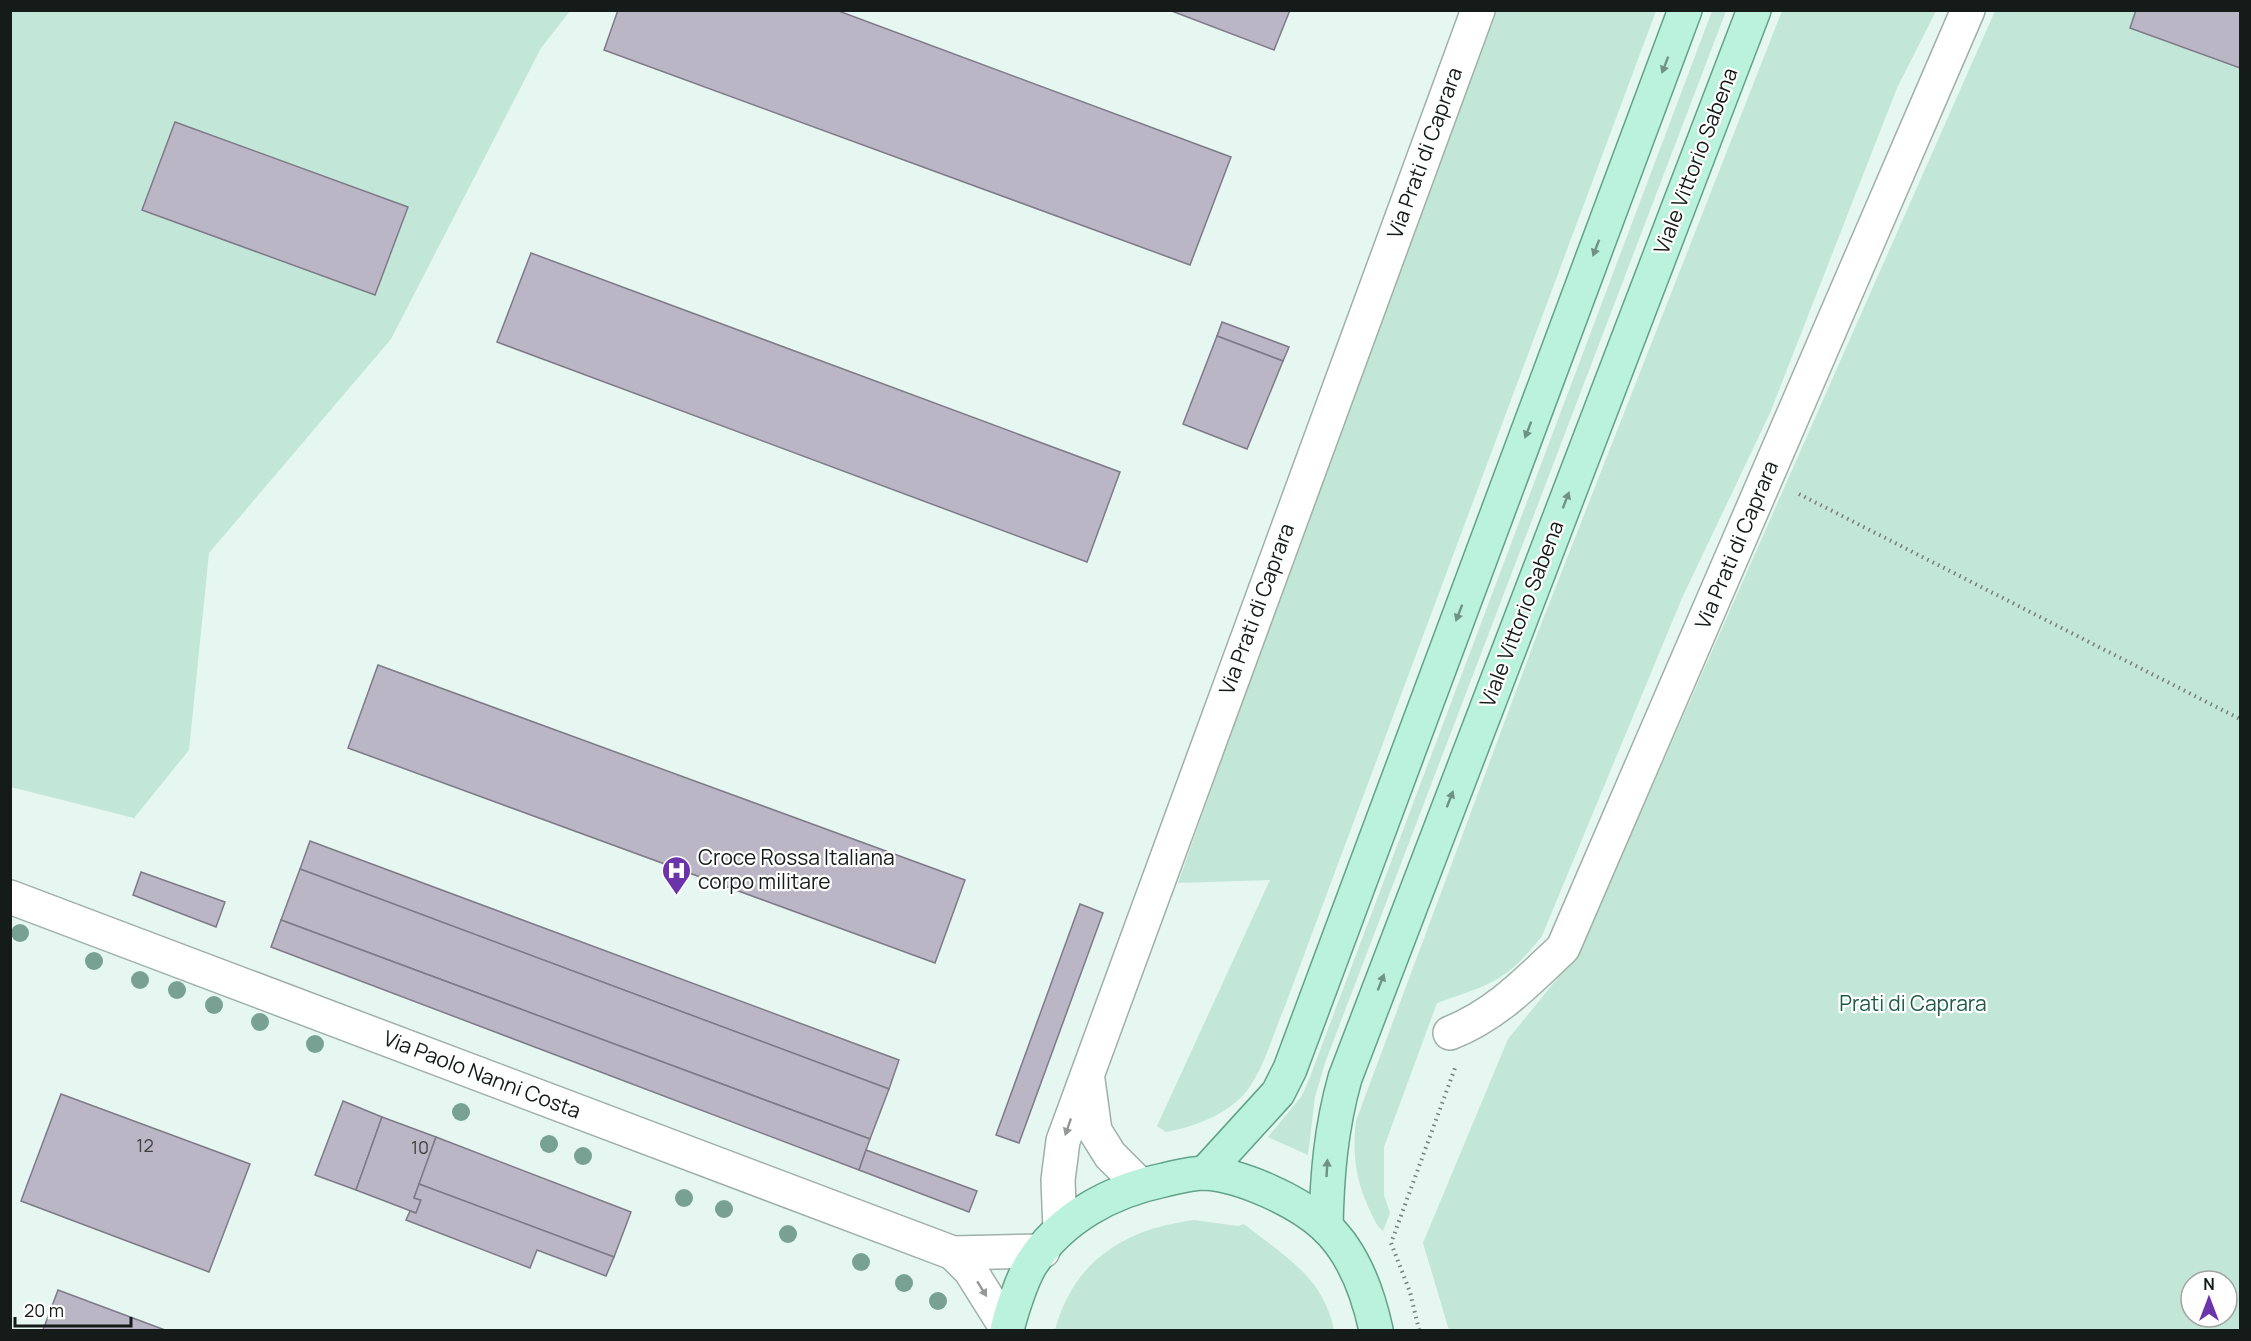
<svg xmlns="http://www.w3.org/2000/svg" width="2251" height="1341" font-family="Manrope,sans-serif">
  <rect width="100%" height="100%" fill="#e5f7f0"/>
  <g fill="#c2e6d7" fill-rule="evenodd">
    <polygon points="10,11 570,11 541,48 391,339 209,553 189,750 134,818 11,787"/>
    <path d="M1495,11H1656L1285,1006C1274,1031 1266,1062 1251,1085C1235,1111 1196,1127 1166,1132L1157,1126L1270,880L1178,883L1378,319Z"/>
    <polygon points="1712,11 1726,11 1325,1063 1315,1097 1308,1155 1268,1137 1301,1097 1308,1082"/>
    <path d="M1782,11H1936L1897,88L1770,413L1682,598L1542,936C1505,983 1490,984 1437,1003L1384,1147V1195L1390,1213L1383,1231C1376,1226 1374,1218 1370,1211C1356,1181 1352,1155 1356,1121L1538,632Z"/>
    <path d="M1995,11H2240V1330H1449L1423,1243L1508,1039L1579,952ZM2191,1281H2227V1317H2191Z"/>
    <path d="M1194,1220L1238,1226L1244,1224C1284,1256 1323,1276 1334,1330H1055C1074,1260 1125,1229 1194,1220Z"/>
  </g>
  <g fill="#bbb6c5" stroke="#7f7a88" stroke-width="1.5">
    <polygon points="618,10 836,10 1231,157 1190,265 604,50"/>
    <polygon points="1169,10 1290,10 1274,50"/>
    <polygon points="2136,10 2240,10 2240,68 2130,28"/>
    <polygon points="175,122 408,207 375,295 142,210"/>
    <polygon points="531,253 1120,472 1087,562 497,342"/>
    <polygon points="1222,322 1289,347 1283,361 1217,336"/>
    <polygon points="1217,336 1283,361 1247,449 1183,424"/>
    <polygon points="378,665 965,880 935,963 348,748"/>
    <polygon points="310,841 899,1060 889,1089 300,869"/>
    <polygon points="300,869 889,1089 870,1139 281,920"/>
    <polygon points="141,872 225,902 216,927 133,895"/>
    <polygon points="1080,904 1103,913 1019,1143 996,1135"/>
    <polygon points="281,920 870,1139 859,1170 271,947"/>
    <polygon points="61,1094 250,1164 209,1272 21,1201"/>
    <polygon points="343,1101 382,1117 356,1190 315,1175"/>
    <polygon points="382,1117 436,1137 414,1198 421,1200 416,1213 356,1190"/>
    <polygon points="436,1137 631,1212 614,1257 419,1184"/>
    <polygon points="866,1150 977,1191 969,1212 859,1170"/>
    <polygon points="419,1184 614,1257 606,1276 537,1250 530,1268 406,1220 410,1211 416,1213 421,1200 414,1198"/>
    <polygon points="58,1290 165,1330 43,1330"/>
  </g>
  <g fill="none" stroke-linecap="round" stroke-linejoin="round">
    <defs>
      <g id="minor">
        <polyline points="10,897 953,1253 1043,1251"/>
        <path d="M1450,1033C1496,1015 1528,981 1563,948L1968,10"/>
        <polyline points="1088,1080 1095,1131 1110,1155 1140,1185"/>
        <polyline points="1060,1230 1058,1180 1063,1141 1478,10"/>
        <polyline points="953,1253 970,1270 1007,1329"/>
      </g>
      <g id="major">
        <polyline points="1205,1173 1278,1093 1290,1069 1685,10"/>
        <path d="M1326,1227C1327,1175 1331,1128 1345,1078L1754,10"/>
        <path d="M1007,1330C1011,1313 1021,1282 1030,1266C1060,1218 1111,1191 1164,1180C1177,1177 1192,1173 1205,1173C1241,1175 1298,1201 1325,1226C1354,1253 1368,1293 1376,1330"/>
      </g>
    </defs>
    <use href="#minor" stroke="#9fb0a9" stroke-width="36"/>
    <use href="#major" stroke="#62a18a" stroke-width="36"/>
    <g stroke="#75817c" stroke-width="4" stroke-dasharray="1.5 4.5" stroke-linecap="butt">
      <polyline points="1799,494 2240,719"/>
      <polyline points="1419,1330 1410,1292 1391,1243 1455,1068"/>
    </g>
    <use href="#minor" stroke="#fff" stroke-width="33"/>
    <use href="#major" stroke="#baf2dd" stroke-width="33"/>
  </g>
  <g fill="#78a194">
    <circle cx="20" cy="933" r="9"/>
    <circle cx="94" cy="961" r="9"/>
    <circle cx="140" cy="980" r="9"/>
    <circle cx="177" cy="990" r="9"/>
    <circle cx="214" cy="1005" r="9"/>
    <circle cx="260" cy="1022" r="9"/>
    <circle cx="315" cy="1044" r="9"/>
    <circle cx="461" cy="1112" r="9"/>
    <circle cx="549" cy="1144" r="9"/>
    <circle cx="583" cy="1156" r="9"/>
    <circle cx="684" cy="1198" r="9"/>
    <circle cx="724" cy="1209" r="9"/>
    <circle cx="788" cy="1234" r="9"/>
    <circle cx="861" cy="1262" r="9"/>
    <circle cx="904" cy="1283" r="9"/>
    <circle cx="938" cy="1301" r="9"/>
  </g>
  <defs><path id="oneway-solid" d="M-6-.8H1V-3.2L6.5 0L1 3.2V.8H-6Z" transform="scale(1.5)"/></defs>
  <g fill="#709185">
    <use href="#oneway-solid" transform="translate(1665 65) rotate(111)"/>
    <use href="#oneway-solid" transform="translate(1596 248) rotate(111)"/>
    <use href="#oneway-solid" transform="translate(1528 430) rotate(111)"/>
    <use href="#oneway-solid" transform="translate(1566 500) rotate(-69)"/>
    <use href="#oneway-solid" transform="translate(1459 613) rotate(111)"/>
    <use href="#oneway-solid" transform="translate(1450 799) rotate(-69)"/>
    <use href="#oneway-solid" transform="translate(1381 982) rotate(-69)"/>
    <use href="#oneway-solid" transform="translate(1327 1168) rotate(-87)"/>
  </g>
  <g fill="#969898">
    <use href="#oneway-solid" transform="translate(1068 1127) rotate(109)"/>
    <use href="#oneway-solid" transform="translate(982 1289) rotate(58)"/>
  </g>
  <defs>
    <symbol id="hospital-pin" viewBox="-11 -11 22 30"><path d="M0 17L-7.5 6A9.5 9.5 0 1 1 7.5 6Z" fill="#6b34ab" stroke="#fff"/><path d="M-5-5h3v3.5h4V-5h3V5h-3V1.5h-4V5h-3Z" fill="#fff"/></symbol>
  </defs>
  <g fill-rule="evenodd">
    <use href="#hospital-pin" x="660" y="854" width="33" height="45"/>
  </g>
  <g text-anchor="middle" stroke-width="4.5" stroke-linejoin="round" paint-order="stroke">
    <g font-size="18" fill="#3e4244">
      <text x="145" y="1152">12</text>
      <text x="420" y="1154">10</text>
    </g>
    <g font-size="21" fill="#151b19" stroke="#fff">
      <text transform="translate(1425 153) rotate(-70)" y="7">Via Prati di Caprara</text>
      <text transform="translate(1696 161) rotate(-69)" y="7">Viale Vittorio Sabena</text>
      <text transform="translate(1737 545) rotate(-67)" y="7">Via Prati di Caprara</text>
      <text transform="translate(1257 609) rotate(-70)" y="7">Via Prati di Caprara</text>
      <text transform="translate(1522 614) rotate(-69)" y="7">Viale Vittorio Sabena</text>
      <text transform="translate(482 1075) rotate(21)" y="7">Via Paolo Nanni Costa</text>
    </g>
    <g font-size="21" fill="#151b19" stroke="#fff" text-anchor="start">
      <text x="698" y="865">Croce Rossa Italiana<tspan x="698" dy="24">corpo militare</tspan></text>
    </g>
    <g font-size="21" fill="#1f5b48" stroke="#fff">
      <text x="1913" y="1011">Prati di Caprara</text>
    </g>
  </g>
  <rect width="2251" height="1341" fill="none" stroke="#151b19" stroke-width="24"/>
  <g transform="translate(2209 1299)"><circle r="28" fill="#ffffff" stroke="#a1a4a3" stroke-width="1.5"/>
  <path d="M0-4.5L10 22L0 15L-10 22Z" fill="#6b34ab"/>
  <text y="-9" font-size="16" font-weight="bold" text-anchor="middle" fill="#151b19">N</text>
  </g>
  <path d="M15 1317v9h116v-9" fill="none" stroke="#151b19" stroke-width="3"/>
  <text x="24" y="1317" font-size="18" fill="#151b19" stroke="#ffffff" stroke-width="4.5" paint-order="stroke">20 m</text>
</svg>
